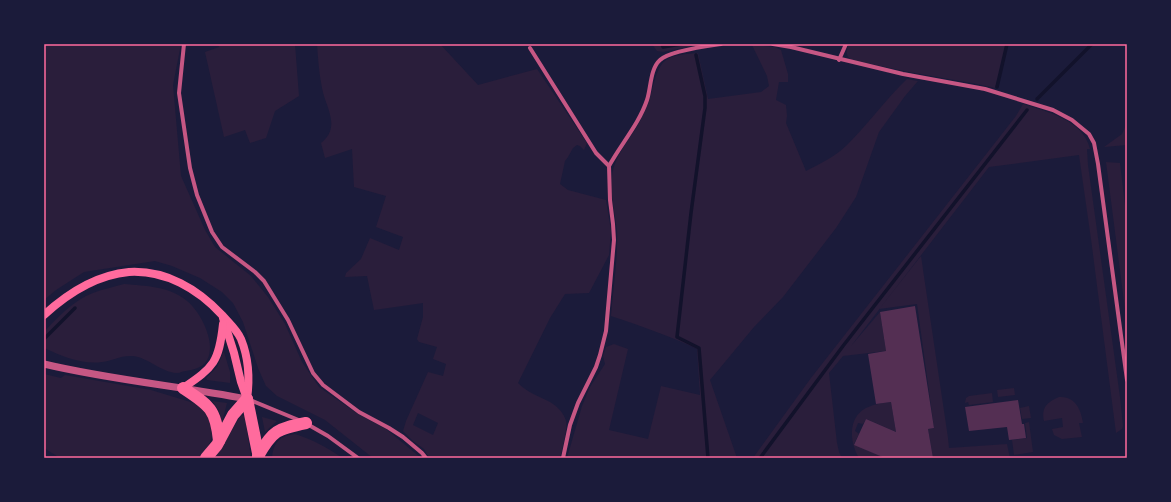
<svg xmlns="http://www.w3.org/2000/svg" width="1171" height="502" font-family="Overpass,sans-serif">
  <rect width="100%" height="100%" fill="#1b1b3a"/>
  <g fill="#2a1e3b" fill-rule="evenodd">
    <polygon points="44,44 181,44 173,85 181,176 205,230 215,247 251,276 268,297 285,324 302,362 319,387 358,414 386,429 421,458 373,458 325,420 277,396 266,386 258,368 243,322 233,303 222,292 200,278 172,266 155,261 84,272 56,290 44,300"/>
    <polygon points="218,44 295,44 299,96 275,111 266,138 250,143 245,130 224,137 205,52 219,47"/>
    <path d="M317,44H440L478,85L537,69L587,143L584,150L580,146L577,145L573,148L568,157L565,161L560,184L568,190L606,200L611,231L609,255L589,293L565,294L550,318L518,383C527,392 538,396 550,402C557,406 564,413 566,421C568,428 562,450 560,458H429L424,449L413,441L403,431L406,421L428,372L443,376L446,364L433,359L437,347L419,342L417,339L423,317V303L374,310L367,276L345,277L346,273L361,259L370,238L399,250L403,237L376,227L386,196L354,187L352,149L325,158L321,143C342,127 325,106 322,88C319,73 318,59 317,44ZM418,413L438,423L433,435L413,425Z"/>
    <polygon points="652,44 702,44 663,52 657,51"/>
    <path d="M849,44H1007L995,88L977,84L909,72L851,60C845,54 846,51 849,44Z"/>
    <path d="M752,45L775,47L781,50L788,74V82H779L776,100L786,105L787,116L786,123L806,171C820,164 836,156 847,145C868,124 886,99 907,79L918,81L905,96L879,132L856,197L836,228L783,297L754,327L710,380L737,458H567L582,406L590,387L605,364L603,356L606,347L614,344L628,349L609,430L648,439L661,386L700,395L697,349C670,336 641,326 611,316C613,288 618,260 617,231C615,213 610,195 612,177C614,156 629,141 639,123C642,117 645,110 648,104C653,91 655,68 666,60C675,54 688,54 698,53L708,99L761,92L769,86L767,76Z"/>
    <path d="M1023,104C1048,112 1083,120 1090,149H1087L1088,165L1120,397L1123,426L1122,429L1116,433L1091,239L1079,155L989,167L851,346L880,312L886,351L843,356L829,373L837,443L839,452L842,458H753L811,378L1016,116Z"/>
    <polygon points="1127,123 1127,145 1104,147 1122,134"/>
    <polygon points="1106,162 1120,163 1127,222 1127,325"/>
    <polygon points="921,256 948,438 949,448 1007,444 1010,458 933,458 928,429 934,428 917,304 879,309"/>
    <path d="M124,284C146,286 169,286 187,301C201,312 219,347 205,363C200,368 193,370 186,371C183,371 180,373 177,373C160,372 148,357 132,356C121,355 112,361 102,362C82,365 62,356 44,348V332C58,317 74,300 93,293C103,289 114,287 124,284Z"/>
    <polygon points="224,352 230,372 230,383 207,380 206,378 217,367 223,353"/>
    <path d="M44,374L61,378L65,375L151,390L197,404C202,407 204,411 207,416C218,431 211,446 198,458H60L44,448Z"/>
    <polygon points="1014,388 1015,395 998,397 997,390"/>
    <polygon points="992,393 993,402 969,405 968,402 965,403 966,398 969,396"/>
    <path d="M1059,397C1075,396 1081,409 1083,423H1079L1082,437L1062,439L1054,435L1052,429L1063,427L1062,418L1044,421C1041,408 1047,402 1059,397Z"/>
    <polygon points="212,401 227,403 222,422 219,411"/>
    <path d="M891,402L896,432L866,419L863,424L858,423L855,431L859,434L854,444L885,458H859C850,443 847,418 866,408C874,404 883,403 891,402Z"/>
    <polygon points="1029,406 1031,418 1022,419 1020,408"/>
    <polygon points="241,415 245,416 251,458 212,458 229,435"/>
    <polygon points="262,417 277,421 265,432"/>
    <polygon points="1029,422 1033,452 1014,455 1012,440 1027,438 1025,423"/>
    <path d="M295,434C313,440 327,447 342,458H272C273,442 280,436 295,434Z"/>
  </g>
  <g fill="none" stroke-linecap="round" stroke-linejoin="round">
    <g stroke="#12122b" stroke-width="3.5">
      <polyline points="662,44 663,47 681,44"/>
      <polyline points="696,55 705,96 705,108 691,213 677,337 699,348 708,458"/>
      <polyline points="997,87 1007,44"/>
      <polyline points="1037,99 1092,44"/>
      <polyline points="44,339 75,308"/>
      <polyline points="760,458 843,346 1027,110"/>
    </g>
  </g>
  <g fill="#542f53">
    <polygon points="915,306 934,428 928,429 933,458 885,458 854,445 866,419 896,432 891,402 876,404 868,354 886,351 880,312"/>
    <polygon points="1018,400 1022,424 1024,424 1026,438 1009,440 1007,427 969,431 965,407"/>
  </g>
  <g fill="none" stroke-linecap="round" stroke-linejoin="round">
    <g stroke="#c65784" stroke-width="4">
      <polyline points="184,44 179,93 190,168 197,195 212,232 222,247 255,272 264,281 288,320 313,373 323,385 359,412 389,428 403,437 422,453 426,458"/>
      <polyline points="773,44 791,47 903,74 985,89 1053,110 1072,120 1089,134 1094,143 1098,164 1127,380"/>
      <polyline points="530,48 596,153 609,166 610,200 613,224 614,240 606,331 600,355 596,367 578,403 570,425 563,458"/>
      <polyline points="839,60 846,44"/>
      <path d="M609,166C621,144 639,124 647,100C651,88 650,69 660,60C669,51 707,46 721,44"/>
      <polyline points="250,400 301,421"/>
      <polyline points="307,424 328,436 358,458"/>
    </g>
    <path stroke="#c65784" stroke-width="7" d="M44,364C111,380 180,386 247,399"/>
    <g stroke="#ff6b9d" stroke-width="8">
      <path d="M44,315C68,293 96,275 129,272C166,270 198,289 222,315C229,323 237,330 241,339C249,359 250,378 247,399"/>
      <polyline points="223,318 234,353 241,382 247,399"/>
      <path d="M183,388C214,367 219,362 223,324"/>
    </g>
    <g stroke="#ff6b9d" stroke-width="12">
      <path d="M183,388C209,405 216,409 219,441"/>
      <polyline points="247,399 259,458"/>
      <path d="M258,456C273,430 277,429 306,423"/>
      <polyline points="206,458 217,445 233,415 247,399"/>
    </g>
  </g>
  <rect width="1171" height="502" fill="none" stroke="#1b1b3a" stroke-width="90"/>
  <rect x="45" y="45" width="1081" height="412" fill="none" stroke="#ff6b9d" stroke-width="1.5"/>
</svg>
